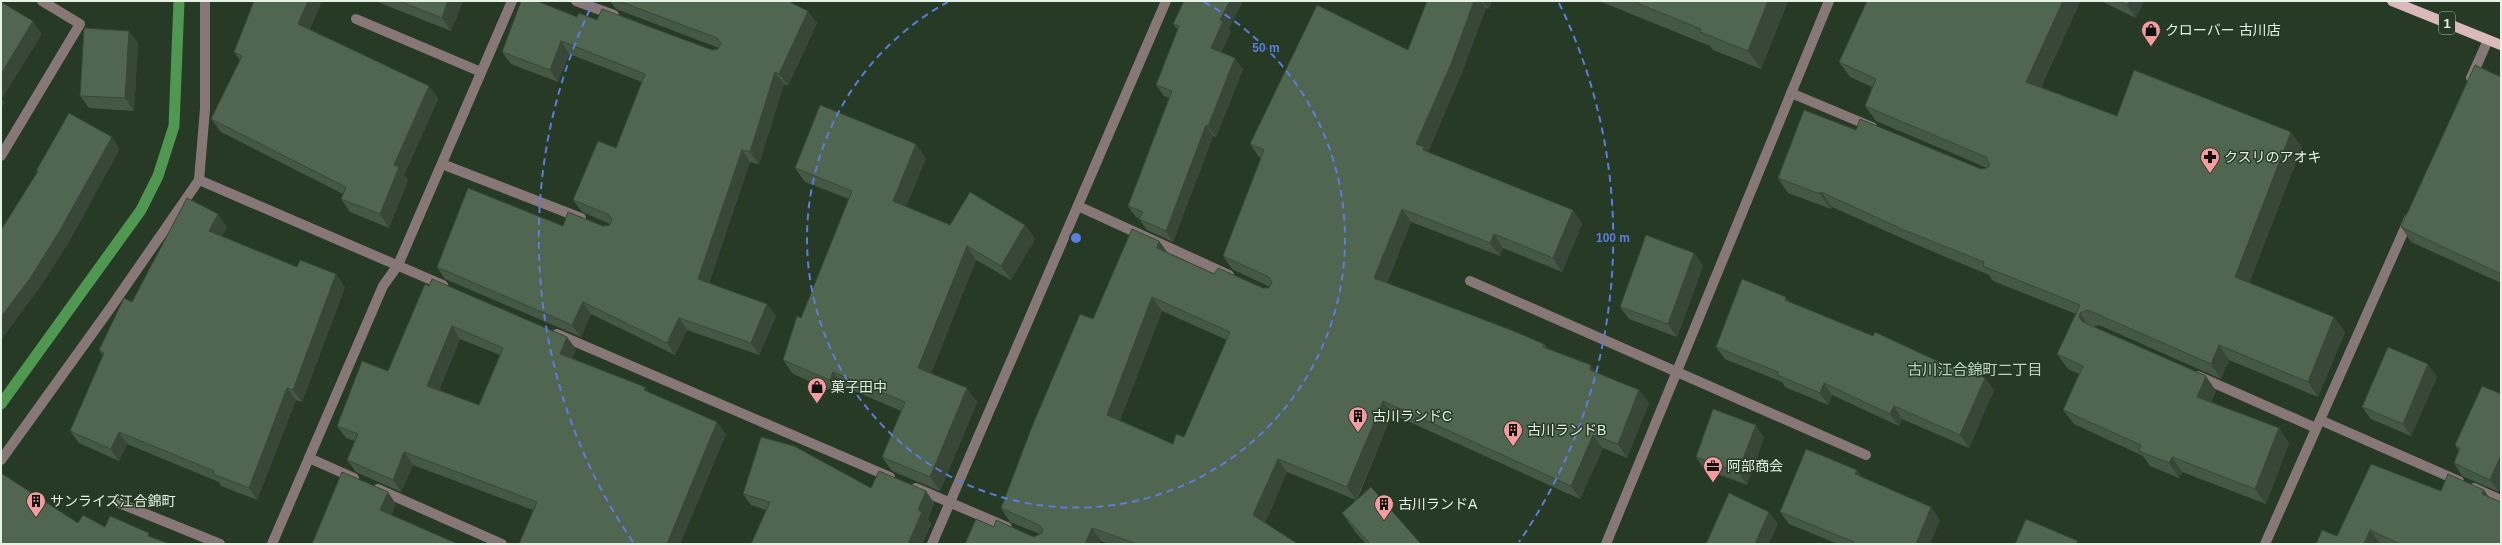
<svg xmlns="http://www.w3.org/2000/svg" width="2502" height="545" font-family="Arial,'Noto Sans JP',sans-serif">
  <rect width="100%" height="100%" fill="#263a26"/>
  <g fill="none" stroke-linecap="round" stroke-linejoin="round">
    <polyline stroke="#509752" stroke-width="11" points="1,404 141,210 158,176 174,126 179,1"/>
    <g stroke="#877777" stroke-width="10">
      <polyline points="576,1 614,15"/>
      <polyline points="356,19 481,72"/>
      <polyline points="2471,78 2488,40"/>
      <polyline points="1791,93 1872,127"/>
      <polyline points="1,156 80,24 42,1"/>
      <polyline points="442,164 581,218"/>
      <polyline points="199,180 443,285"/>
      <polyline points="1078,206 1229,275"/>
      <polyline points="1470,281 1866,455"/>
      <polyline points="557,334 890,477"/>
      <polyline points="2198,376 2316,428"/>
      <polyline points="2320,420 2459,481"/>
      <polyline points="309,458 354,478"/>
      <polyline points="1,460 109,310 199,180 205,109 205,1"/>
      <polyline points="916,488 1007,527"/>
      <polyline points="2474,488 2501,500"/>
      <polyline points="378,489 502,544"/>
      <polyline points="119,503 220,544"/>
      <polyline points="272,544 383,286 398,265 512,1"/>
      <polyline points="932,544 1166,1"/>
      <polyline points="1606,544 1829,1"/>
      <polyline points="2265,544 2409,219"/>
    </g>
    <polyline stroke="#dab9ba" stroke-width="10" points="2392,1 2501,45"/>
  </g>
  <g fill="#455845" fill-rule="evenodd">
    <polygon points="375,1 463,1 451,31"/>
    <polygon points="610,1 788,1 817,23 788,86 784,84 759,164 750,162 709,283 776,316 759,355 687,330 675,355 591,314 581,337 445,279 437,267 563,226 603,226 610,225 610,224 582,212 573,200 616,148 642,82 569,54 558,82 511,64 502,52 577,17 712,50 718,49 719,48 616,9"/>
    <path d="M1427,1H1492L1489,9L1486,8L1460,77L1428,152L1573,210L1582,224L1562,272L1503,248L1500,256L1411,222L1387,283L1544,344L1547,348L1597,373L1639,390L1649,403L1627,458L1603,448L1580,499L1392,414L1357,500L1421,544H1366L1357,534L1342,513L1356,500L1287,472L1265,523L1298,544H1109L1101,541L965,544L994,527L1034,537L1040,534L1010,522L1001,508L1093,319L1159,241L1168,253L1214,274L1263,288H1269L1270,287L1232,269L1223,256L1261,158L1259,157L1250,144L1408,50ZM1162,311L1227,340L1184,437L1173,444L1120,420Z"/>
    <polygon points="1599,1 1788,1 1761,69 1713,50 1710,46"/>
    <polygon points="2101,1 2144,1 2136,18"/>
    <polygon points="2080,2 2041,87 2117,116 2302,147 2249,283 2345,332 2318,397 2229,360 2221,379 2099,325 2094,327 2216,391 2211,402 2279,428 2289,443 2266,504 2182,472 2179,478 2150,466 2143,456 2074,424 2063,410 2079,374 2068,369 2057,354 2076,314 1993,281 1989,275 1915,244 1832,207 1831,209 1788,193 1778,178 1856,130 1981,169 1987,168 1876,121 1865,106 1872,87 1850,77 1839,62"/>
    <polygon points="1173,24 1229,29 1231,32 1221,52 1243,69 1216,137 1213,136 1173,242 1147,230 1139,219 1140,219 1136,217 1128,206 1169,98 1164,96 1156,85 1178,30"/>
    <polygon points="310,30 429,86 438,99 404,175 408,180 389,228 350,212 341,199 343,194 221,132 211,119 240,60 234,52"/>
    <polygon points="138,43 134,111 89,108 80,96"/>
    <polygon points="2501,77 2501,283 2411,242 2401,227"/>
    <polygon points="926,158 906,206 950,225 1025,225 1035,239 1011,280 976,260 931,373 977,402 940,491 892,471 882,457 901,411 843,386 840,394 793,374 783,360 801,318 849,199 805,182 795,168"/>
    <polygon points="227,227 222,236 345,287 302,402 296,400 257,500 221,486 219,482 127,444 119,461 79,443 70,431 103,356 99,350 132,302"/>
    <polygon points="1694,253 1703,266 1677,337 1629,319 1620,307"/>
    <path d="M425,284L576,349L572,358L645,387L650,393L726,434L680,544H519L533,510L413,465L401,492L356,472L347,460L355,441L346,438L337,426L388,371ZM460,339L500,355L479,405L439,390Z"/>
    <polygon points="1789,302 1952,368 1985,378 1994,390 1969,448 1902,419 1899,426 1832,395 1828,405 1785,387 1782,382 1725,359 1716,347"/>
    <polygon points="2437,377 2411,436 2371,419 2362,407"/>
    <polygon points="2482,386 2499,492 2462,476 2454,463 2459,451 2455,445"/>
    <polygon points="1764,437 1747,485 1704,469 1696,457"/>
    <polygon points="1857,470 1862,477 1940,520 1930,544 1838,544 1789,524 1780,512"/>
    <polygon points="871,488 926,491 934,503 928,519 931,524 922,544 751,544 766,510 751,505 743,494"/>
    <polygon points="2484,490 2488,496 2501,544 2381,544 2337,536 2441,491"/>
  </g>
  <g fill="#384738">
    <polygon points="308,1 322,1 307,37 298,24"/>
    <polygon points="448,1 463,1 451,31 442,18"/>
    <polygon points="1230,1 1243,1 1229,29 1231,32 1218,59 1211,48 1220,20"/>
    <polygon points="1474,1 1482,1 1486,8 1460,77 1426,158 1416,144"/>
    <polygon points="1483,1 1492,1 1489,9"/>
    <polygon points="1768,1 1788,1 1761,69 1748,51"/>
    <polygon points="2063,1 2079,1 2080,2 2036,96 2026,82"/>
    <polygon points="2130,1 2144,1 2136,18 2127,5"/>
    <polygon points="808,11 817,23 788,86 779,74"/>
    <polygon points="33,21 42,34 2,99 5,103 1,109 1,74"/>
    <polygon points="129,31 138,43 134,111 125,98"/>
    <polygon points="561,41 569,54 558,82 550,70"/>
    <polygon points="1235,58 1243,69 1216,137 1208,126"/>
    <polygon points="775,72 784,84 759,164 750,152"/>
    <polygon points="429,86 438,99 404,175 408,180 389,228 380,214 394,165"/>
    <polygon points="1206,125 1213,136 1173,242 1166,231"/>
    <polygon points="2291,132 2302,147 2245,292 2235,277"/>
    <polygon points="112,137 120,149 68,244 39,289 1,340 1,317"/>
    <polygon points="916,144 926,158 903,215 893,201"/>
    <polygon points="742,150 750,162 706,291 698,279"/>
    <polygon points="1821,192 1832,207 1831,209 1820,194"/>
    <polygon points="1402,209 1411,222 1383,292 1374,278"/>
    <polygon points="1573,210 1582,224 1562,272 1553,258"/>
    <polygon points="218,214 227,227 218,243 209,231"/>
    <polygon points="1025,225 1035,239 1011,280 1001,266"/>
    <polygon points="1494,234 1503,248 1500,256 1490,243"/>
    <polygon points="1159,241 1169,255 1157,248"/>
    <polygon points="967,246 976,260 928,382 918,368"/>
    <polygon points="1694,253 1703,266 1677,337 1668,324"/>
    <polygon points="336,274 345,287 302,402 293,390"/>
    <polygon points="1152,297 1162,311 1117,428 1107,415"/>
    <polygon points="1786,297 1795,309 1785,300"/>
    <polygon points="583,302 591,314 581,337 572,325"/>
    <polygon points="767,304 776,316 759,355 751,343"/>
    <polygon points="2080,313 2090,328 2090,332 2079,317"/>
    <polygon points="2334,317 2345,332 2318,397 2308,382"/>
    <polygon points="679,318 687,330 675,355 667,343"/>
    <polygon points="452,326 460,339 435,398 427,386"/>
    <polygon points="567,337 576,349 568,366 560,354"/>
    <polygon points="2219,345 2229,360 2221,379 2211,364"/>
    <polygon points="2428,364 2437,377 2411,436 2403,424"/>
    <polygon points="1591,365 1601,378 1590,370"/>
    <polygon points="833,372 843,386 840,394 830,380"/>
    <polygon points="2206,376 2216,391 2207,412 2197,397"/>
    <polygon points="1985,378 1994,390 1969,448 1960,435"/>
    <polygon points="1824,383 1832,395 1828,405 1820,393"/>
    <polygon points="645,387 654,399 644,390"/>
    <polygon points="287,388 296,400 257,500 249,488"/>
    <polygon points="967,388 977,402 940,491 930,477"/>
    <polygon points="1639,390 1649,403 1627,458 1618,444"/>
    <polygon points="1383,401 1392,414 1356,500 1347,487"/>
    <polygon points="1894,406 1902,419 1899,426 1890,414"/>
    <polygon points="717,422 726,434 680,544 667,544"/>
    <polygon points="1756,425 1764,437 1747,485 1738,472"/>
    <polygon points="2279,428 2289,443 2266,504 2255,489"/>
    <polygon points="119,432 127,444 119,461 111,449"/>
    <polygon points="1593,435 1603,448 1580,499 1571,486"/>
    <polygon points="404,452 413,465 401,492 393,480"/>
    <polygon points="2501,455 2501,486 2499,492 2490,480"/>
    <polygon points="2172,457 2182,472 2179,478 2169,463"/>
    <polygon points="1278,459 1287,472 1263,528 1253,515"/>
    <polygon points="1857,470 1865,482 1855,474"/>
    <polygon points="2484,490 2493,504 2482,494"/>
    <polygon points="926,491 934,503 928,519 931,524 922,544 908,544 918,510"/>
    <polygon points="388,492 396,504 389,522 380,510"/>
    <polygon points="1931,507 1940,520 1930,544 1916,544"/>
    <polygon points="1769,512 1778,524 1769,544 1755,544"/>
    <polygon points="1092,528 1101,541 1100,544 1085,544"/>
    <polygon points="2370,530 2380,543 2380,544 2364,544"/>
  </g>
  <g fill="#506650" stroke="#384738" fill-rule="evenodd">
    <polygon points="254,1 308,1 298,24 429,86 394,165 399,167 380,214 341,199 346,187 211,119 242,56 234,52"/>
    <polygon points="399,1 448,1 442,18"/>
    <polygon points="521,1 537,1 577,17 579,13 597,20 602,9 712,50 718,49 721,43 717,38 619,1 788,1 808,11 779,74 775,72 750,152 742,150 698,279 767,304 751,343 679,318 667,343 583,302 572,325 437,267 468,188 563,226 568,212 603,226 610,225 612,219 608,214 573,200 598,141 616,148 645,74 561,41 550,70 502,52"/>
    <polygon points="1184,1 1230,1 1220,20 1223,21 1211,48 1235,58 1208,126 1206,125 1166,231 1139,219 1143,212 1128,206 1172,91 1156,85 1179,26 1173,24"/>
    <path d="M1427,1H1474L1451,64L1416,144L1424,147L1423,150L1573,210L1553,258L1494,234L1490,243L1402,209L1374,278L1511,330L1544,344L1543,347L1591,365L1590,370L1639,390L1618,444L1593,435L1571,486L1383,401L1347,487L1278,459L1253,515L1298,544H1137L1092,528L1085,544H965L976,519L994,527L996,520L1034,537L1042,533L1043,529L1039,525L1001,508L1033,424L1080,314L1093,319L1132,229L1159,241L1157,248L1214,274L1218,268L1263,288H1269L1272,282L1269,277L1223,256L1264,150L1250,144L1317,5L1408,50ZM1152,297L1230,332L1184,437L1176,434L1173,444L1107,415Z"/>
    <polygon points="1632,1 1768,1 1748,51 1700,32 1701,29"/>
    <polygon points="1867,1 2063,1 2026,82 2117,116 2134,70 2291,132 2235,277 2334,317 2308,382 2219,345 2211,364 2088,310 2080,313 2079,317 2083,322 2206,376 2197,397 2279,428 2255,489 2172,457 2169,463 2139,451 2141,445 2063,410 2083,366 2057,354 2080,305 1983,266 1984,262 1904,230 1821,192 1820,194 1778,178 1804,110 1856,130 1860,119 1981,169 1987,168 1990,165 1986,157 1865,106 1876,79 1839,62"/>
    <polygon points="2118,1 2130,1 2127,5"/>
    <polygon points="1,2 33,21 1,74"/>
    <polygon points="84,28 129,31 125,98 80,96"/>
    <polygon points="2475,65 2501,77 2501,274 2401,227"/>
    <polygon points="820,105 916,144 893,201 950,225 970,192 1025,225 1001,266 967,246 918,368 967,388 930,477 882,457 905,402 833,372 830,380 783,360 797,316 801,318 852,191 795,168"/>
    <polygon points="69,113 112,137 59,232 31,277 1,317 1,230 38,171 36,171"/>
    <polygon points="187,198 218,214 209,231 297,267 300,260 336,274 293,390 287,388 249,488 213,474 214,471 119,432 111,449 70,431 104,353 99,350 124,298 132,302"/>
    <polygon points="1646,235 1694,253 1668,324 1620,307"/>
    <path d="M432,279L567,337L560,354L645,387L644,390L717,422L667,544H519L537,502L404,452L393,480L347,460L358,434L337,426L362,361L388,371L425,284L429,286ZM452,326L503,348L479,405L427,386Z"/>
    <polygon points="1742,279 1786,297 1785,300 1873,336 1875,332 1952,368 1957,366 1985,378 1960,435 1894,406 1890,414 1824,383 1820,393 1777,375 1778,372 1716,347"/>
    <polygon points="2388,347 2428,364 2403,424 2362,407"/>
    <polygon points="2482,386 2501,394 2501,455 2490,480 2454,463 2460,448 2455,445"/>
    <polygon points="1713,409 1756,425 1738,472 1696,457"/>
    <polygon points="761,437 794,446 871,488 879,471 926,491 918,510 922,512 908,544 751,544 770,502 743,494"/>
    <polygon points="1806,449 1857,470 1855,474 1931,507 1916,544 1853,544 1854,542 1780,512"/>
    <polygon points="2371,464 2441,491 2448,474 2484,490 2482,494 2501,502 2501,544 2400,544 2370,530 2364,544 2316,544 2322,530 2337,536"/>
    <polygon points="342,472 388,492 380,510 458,544 312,544"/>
    <polygon points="1,473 78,523 83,515 105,527 110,516 149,533 148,536 170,544 1,544"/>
    <polygon points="1371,487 1421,544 1370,544 1342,513"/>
    <polygon points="1729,493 1769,512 1755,544 1706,544"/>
    <polygon points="2026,519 2078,541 2076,544 2015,544"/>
  </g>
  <g fill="none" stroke="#597fdc" stroke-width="2" stroke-dasharray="7 5">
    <path d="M1204 2A269 269 0 1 1 948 2"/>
    <path d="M633 542A537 537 0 0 1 593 3M1559 3A537 537 0 0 1 1519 542"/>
  </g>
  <defs>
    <symbol id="shop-pin" viewBox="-11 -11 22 30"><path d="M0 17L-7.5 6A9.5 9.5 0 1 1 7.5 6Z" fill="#f49b9f" stroke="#263a26"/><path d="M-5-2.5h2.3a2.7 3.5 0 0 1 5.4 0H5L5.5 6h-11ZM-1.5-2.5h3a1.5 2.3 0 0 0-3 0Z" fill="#111"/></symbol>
    <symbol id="pharmacy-pin" viewBox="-11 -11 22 30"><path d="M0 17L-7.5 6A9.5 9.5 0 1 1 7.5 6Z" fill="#f49b9f" stroke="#263a26"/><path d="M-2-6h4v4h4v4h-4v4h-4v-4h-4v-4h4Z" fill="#111"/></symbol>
    <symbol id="building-pin" viewBox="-11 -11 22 30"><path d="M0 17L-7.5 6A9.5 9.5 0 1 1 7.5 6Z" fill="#f49b9f" stroke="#263a26"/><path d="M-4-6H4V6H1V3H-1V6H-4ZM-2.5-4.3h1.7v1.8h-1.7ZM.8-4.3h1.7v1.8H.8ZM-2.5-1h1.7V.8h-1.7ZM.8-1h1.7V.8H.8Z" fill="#111"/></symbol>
    <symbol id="office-pin" viewBox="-11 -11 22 30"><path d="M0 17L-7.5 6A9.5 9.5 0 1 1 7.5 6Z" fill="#f49b9f" stroke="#263a26"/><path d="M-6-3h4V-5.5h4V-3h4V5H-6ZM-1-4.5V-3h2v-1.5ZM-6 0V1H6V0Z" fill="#111"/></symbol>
  </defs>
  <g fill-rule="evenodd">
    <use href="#shop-pin" x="2140" y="19" width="22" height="30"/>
    <use href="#pharmacy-pin" x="2199" y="146" width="22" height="30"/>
    <use href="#shop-pin" x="806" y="376" width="22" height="30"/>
    <use href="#building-pin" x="1347" y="405" width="22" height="30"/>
    <use href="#building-pin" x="1502" y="419" width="22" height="30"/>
    <use href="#office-pin" x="1702" y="455" width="22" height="30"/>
    <use href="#building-pin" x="25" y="490" width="22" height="30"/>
    <use href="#building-pin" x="1373" y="493" width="22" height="30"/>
  </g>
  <g text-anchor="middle" stroke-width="3" stroke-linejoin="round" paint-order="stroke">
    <rect fill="#263a26" stroke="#acbbac" stroke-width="1" x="2439" y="12" width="16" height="22" rx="3"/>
    <g font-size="13" font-weight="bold" fill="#e5f2e5">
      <text x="2447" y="28">1</text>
    </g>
    <g font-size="14" fill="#e5f2e5" stroke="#263a26" text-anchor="start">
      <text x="2165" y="35">クローバー 古川店</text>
      <text x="2224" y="162">クスリのアオキ</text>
      <text x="831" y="392">菓子田中</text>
      <text x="1372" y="421">古川ランドC</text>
      <text x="1527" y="435">古川ランドB</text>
      <text x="1727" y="471">阿部商会</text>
      <text x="50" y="506">サンライズ江合錦町</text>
      <text x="1398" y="509">古川ランドA</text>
    </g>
    <g font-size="15" fill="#bcd5bc" stroke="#263a26">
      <text x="1975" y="375">古川江合錦町二丁目</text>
    </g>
  </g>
  <circle cx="1076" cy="238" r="6" fill="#597fdc" stroke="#263a26" stroke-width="2"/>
  <g font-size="12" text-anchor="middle" font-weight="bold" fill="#597fdc" stroke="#263a26" stroke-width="3" stroke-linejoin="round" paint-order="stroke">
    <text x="1266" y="52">50 m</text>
    <text x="1613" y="242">100 m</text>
  </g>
  <rect width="2502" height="545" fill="none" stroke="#e5f2e5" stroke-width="4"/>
</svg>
